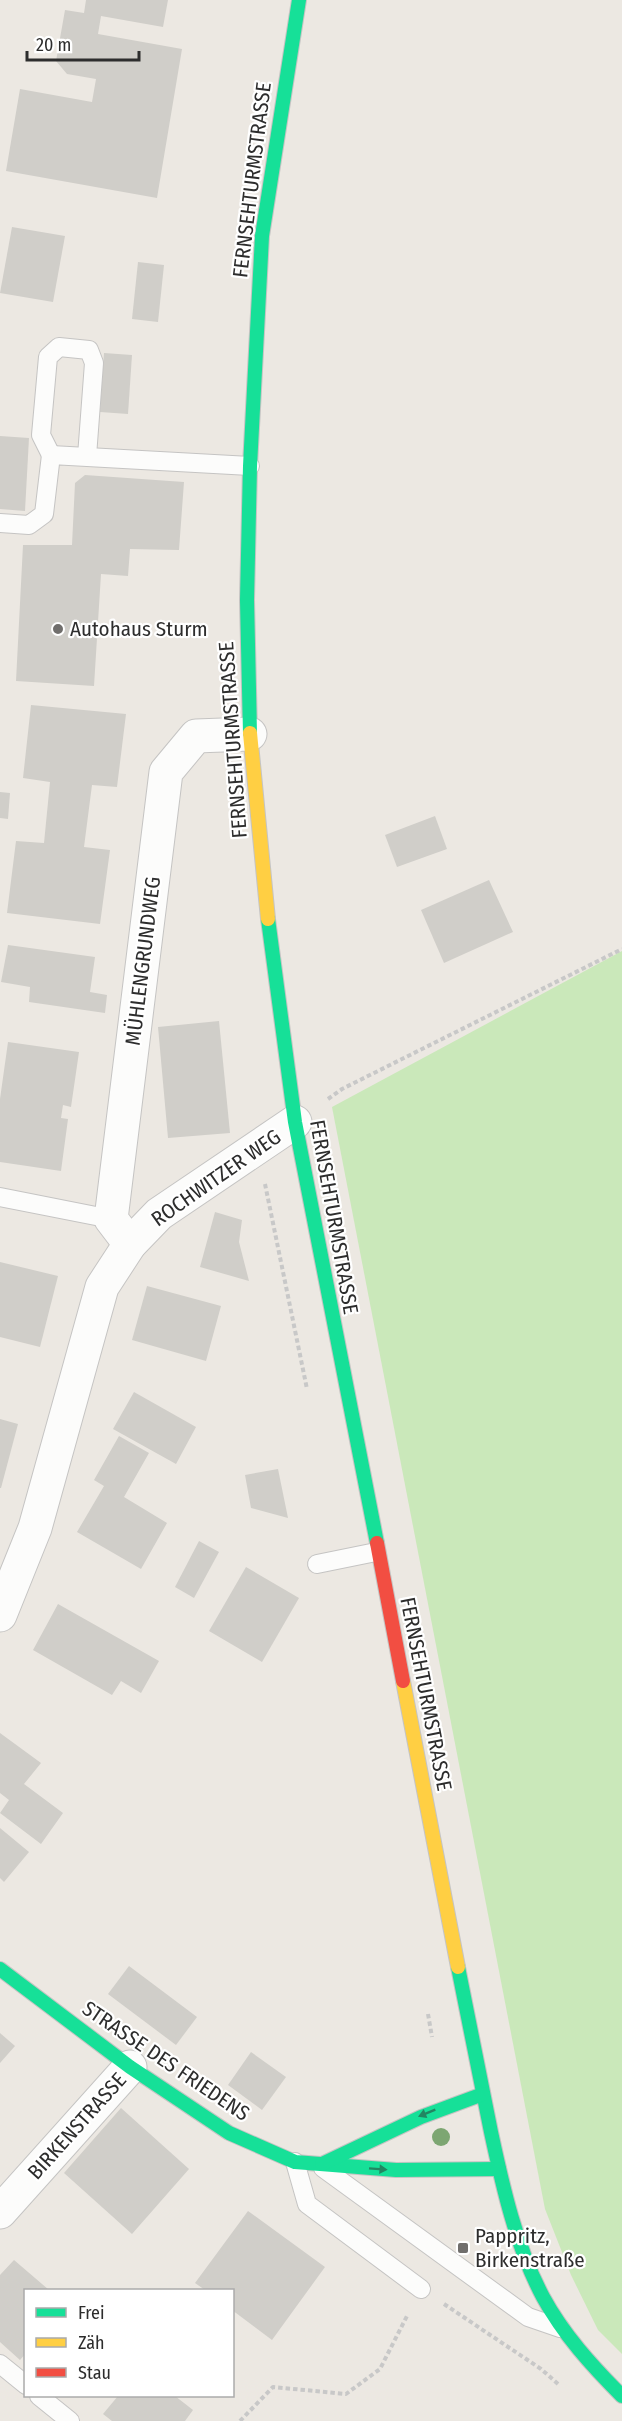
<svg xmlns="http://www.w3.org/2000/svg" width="622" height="2421" font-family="'Fira Sans Condensed',sans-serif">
  <rect width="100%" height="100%" fill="#ece8e2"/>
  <polygon fill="#cae8ba" points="622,951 622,2354 598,2330 571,2275 545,2209 332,1107"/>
  <g fill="#d0cec9">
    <polygon points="86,0 168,0 163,27 101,16 98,34 182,49 157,198 6,171 20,89 92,102 96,79 67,74 56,61 65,10 84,13"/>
    <polygon points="12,227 65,236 53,302 0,293"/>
    <polygon points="138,262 164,265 158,322 132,319"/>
    <polygon points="104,353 132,355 128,414 100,412"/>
    <polygon points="0,436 29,438 25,511 0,509"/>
    <polygon points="85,475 184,482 179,550 130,549 128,576 101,574 94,686 16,681 23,545 72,545 75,483"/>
    <polygon points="31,705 126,714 117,787 92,785 84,847 110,850 100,924 7,913 16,841 44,843 50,782 23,778"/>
    <polygon points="0,792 10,793 8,819 0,818"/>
    <polygon points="435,816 447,849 397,867 385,835"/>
    <polygon points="489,880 513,932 444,963 421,910"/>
    <polygon points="8,945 95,957 90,992 107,995 105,1013 29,1002 30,987 1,982"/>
    <polygon points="219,1021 230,1133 168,1138 158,1027"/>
    <polygon points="8,1042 79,1052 71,1107 63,1105 61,1118 68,1119 61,1171 0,1162 0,1099"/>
    <polygon points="215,1212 242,1220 239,1242 249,1281 200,1267"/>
    <polygon points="0,1262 58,1276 40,1347 0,1337"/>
    <polygon points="147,1286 221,1306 206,1361 132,1340"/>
    <polygon points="134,1392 196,1427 176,1464 113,1429"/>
    <polygon points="0,1419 18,1424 1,1488 0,1488"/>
    <polygon points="119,1436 149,1453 124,1497 167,1523 141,1569 77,1532 104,1486 94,1480"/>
    <polygon points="278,1469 288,1518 251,1508 245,1475"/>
    <polygon points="199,1541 219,1552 194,1598 175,1587"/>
    <polygon points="246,1567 299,1598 262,1662 209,1631"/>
    <polygon points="58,1604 159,1661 141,1693 121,1681 112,1695 33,1650"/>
    <polygon points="0,1733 41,1763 24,1784 63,1813 41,1844 0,1813 9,1800 0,1793"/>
    <polygon points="0,1828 29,1852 4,1882 0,1878"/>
    <polygon points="129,1966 197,2017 176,2045 108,1994"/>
    <polygon points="0,2033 15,2046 0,2063"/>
    <polygon points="251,2052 286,2077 262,2110 228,2085"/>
    <polygon points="121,2108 189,2169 132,2234 64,2173"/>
    <polygon points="248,2211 325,2267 272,2340 232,2310 232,2290 205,2290 195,2283"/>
    <polygon points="14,2260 49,2290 26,2290 26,2353 20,2360 0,2342 0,2275"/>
    <polygon points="118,2396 175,2396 193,2410 185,2421 112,2421 103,2414"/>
  </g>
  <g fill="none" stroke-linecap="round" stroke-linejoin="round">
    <defs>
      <g id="lane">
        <polyline points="51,455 41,435 48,357 59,347 89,350 94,363 87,456"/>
        <polyline points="0,523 29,525 44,514 51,455 250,466"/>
        <polyline points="0,1197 111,1219"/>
        <polyline points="317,1564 376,1552"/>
        <polyline points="295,2162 307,2204 421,2289"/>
        <polyline points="323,2168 528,2317 560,2328"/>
        <polyline points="0,2364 26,2385"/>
        <polyline points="39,2396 70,2421"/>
      </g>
      <g id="street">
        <polyline points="130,1244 111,1219 166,772 196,736 250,734"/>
        <polyline points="0,1615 35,1528 102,1287 130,1244 159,1214 295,1122"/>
        <polyline points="0,2212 130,2067"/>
      </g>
      <g id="fast">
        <polyline points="250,733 247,600 250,466 262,236 299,0"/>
        <polyline points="268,919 295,1122 377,1543"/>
        <path d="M458,1967C469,2022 480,2077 491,2132C503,2188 516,2246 543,2297C563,2334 592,2366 622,2396"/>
        <polyline points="0,1969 130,2067 229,2133 295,2162 396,2170 499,2169"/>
        <polyline points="322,2164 421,2117 483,2094"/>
      </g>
      <g id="slow">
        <polyline points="250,733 268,919"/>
        <polyline points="403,1681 458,1967"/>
      </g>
      <polyline id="jam" points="377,1543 403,1681"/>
    </defs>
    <use href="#lane" stroke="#c5c4c3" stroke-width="20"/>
    <use href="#street" stroke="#c5c4c3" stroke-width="35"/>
    <use href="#fast" stroke="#c5c4c3" stroke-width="16"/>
    <use href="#slow" stroke="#c5c4c3" stroke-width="16"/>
    <use href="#jam" stroke="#c5c4c3" stroke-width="16"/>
    <g stroke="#c8c8c8" stroke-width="4" stroke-dasharray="4.5 3" stroke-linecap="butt">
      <polyline points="328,1099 342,1089 622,949"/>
      <polyline points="265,1184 307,1389"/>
      <polyline points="428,2014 432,2037"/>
      <polyline points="444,2304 541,2369 558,2384"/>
      <polyline points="240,2421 273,2387 346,2394 380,2369 408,2314"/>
    </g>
    <use href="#lane" stroke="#fcfcfb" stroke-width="18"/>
    <use href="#street" stroke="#fcfcfb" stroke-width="33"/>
    <use href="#fast" stroke="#16e098" stroke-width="14"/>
    <use href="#slow" stroke="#ffcf43" stroke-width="14"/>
    <use href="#jam" stroke="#f24e42" stroke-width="14"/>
  </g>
  <circle fill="#7da672" cx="441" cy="2137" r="9"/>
  <defs><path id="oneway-solid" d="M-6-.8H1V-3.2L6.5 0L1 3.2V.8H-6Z" transform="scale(1.5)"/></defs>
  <g fill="#228662">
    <use href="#oneway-solid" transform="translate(427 2113) rotate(158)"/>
    <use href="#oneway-solid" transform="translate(378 2169) rotate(4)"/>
  </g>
  <g fill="#706e6c" stroke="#fff" stroke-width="2">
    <circle cx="58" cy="629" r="6"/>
    <rect x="457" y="2242" width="12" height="12" rx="3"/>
  </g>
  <g text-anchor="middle" stroke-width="4.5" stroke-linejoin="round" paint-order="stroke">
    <g font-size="21" fill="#2d2d2d" stroke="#fff">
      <text transform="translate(252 180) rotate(-83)" y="7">FERNSEHTURMSTRASSE</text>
      <text transform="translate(233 740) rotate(-94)" y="7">FERNSEHTURMSTRASSE</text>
      <text transform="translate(143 961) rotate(-83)" y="7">MÜHLENGRUNDWEG</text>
      <text transform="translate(216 1178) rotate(-35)" y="7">ROCHWITZER WEG</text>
      <text transform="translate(334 1217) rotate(80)" y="7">FERNSEHTURMSTRASSE</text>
      <text transform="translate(426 1694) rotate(79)" y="7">FERNSEHTURMSTRASSE</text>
      <text transform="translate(166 2061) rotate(34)" y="7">STRASSE DES FRIEDENS</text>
      <text transform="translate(77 2126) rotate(-48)" y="7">BIRKENSTRASSE</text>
    </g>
    <g font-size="21" fill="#2d2d2d" stroke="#fff" text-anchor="start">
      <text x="70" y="636">Autohaus Sturm</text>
      <text x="475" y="2243">Pappritz,<tspan x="475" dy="24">Birkenstraße</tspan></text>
    </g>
  </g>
  <rect x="24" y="2289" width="210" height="108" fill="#ffffff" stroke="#ababab" stroke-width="1.5"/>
  <rect x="36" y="2308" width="30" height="9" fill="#16e098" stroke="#ababab" stroke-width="1.5"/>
  <text x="78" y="2319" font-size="18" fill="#2d2d2d">Frei</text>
  <rect x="36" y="2338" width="30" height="9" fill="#ffcf43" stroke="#ababab" stroke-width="1.5"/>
  <text x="78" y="2349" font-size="18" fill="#2d2d2d">Zäh</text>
  <rect x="36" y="2368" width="30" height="9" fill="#f24e42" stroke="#ababab" stroke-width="1.5"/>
  <text x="78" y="2379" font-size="18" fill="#2d2d2d">Stau</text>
  <path d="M27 51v9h112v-9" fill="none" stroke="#2d2d2d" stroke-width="3"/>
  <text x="36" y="51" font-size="18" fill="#2d2d2d" stroke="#ffffff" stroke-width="4.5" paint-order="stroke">20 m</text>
</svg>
